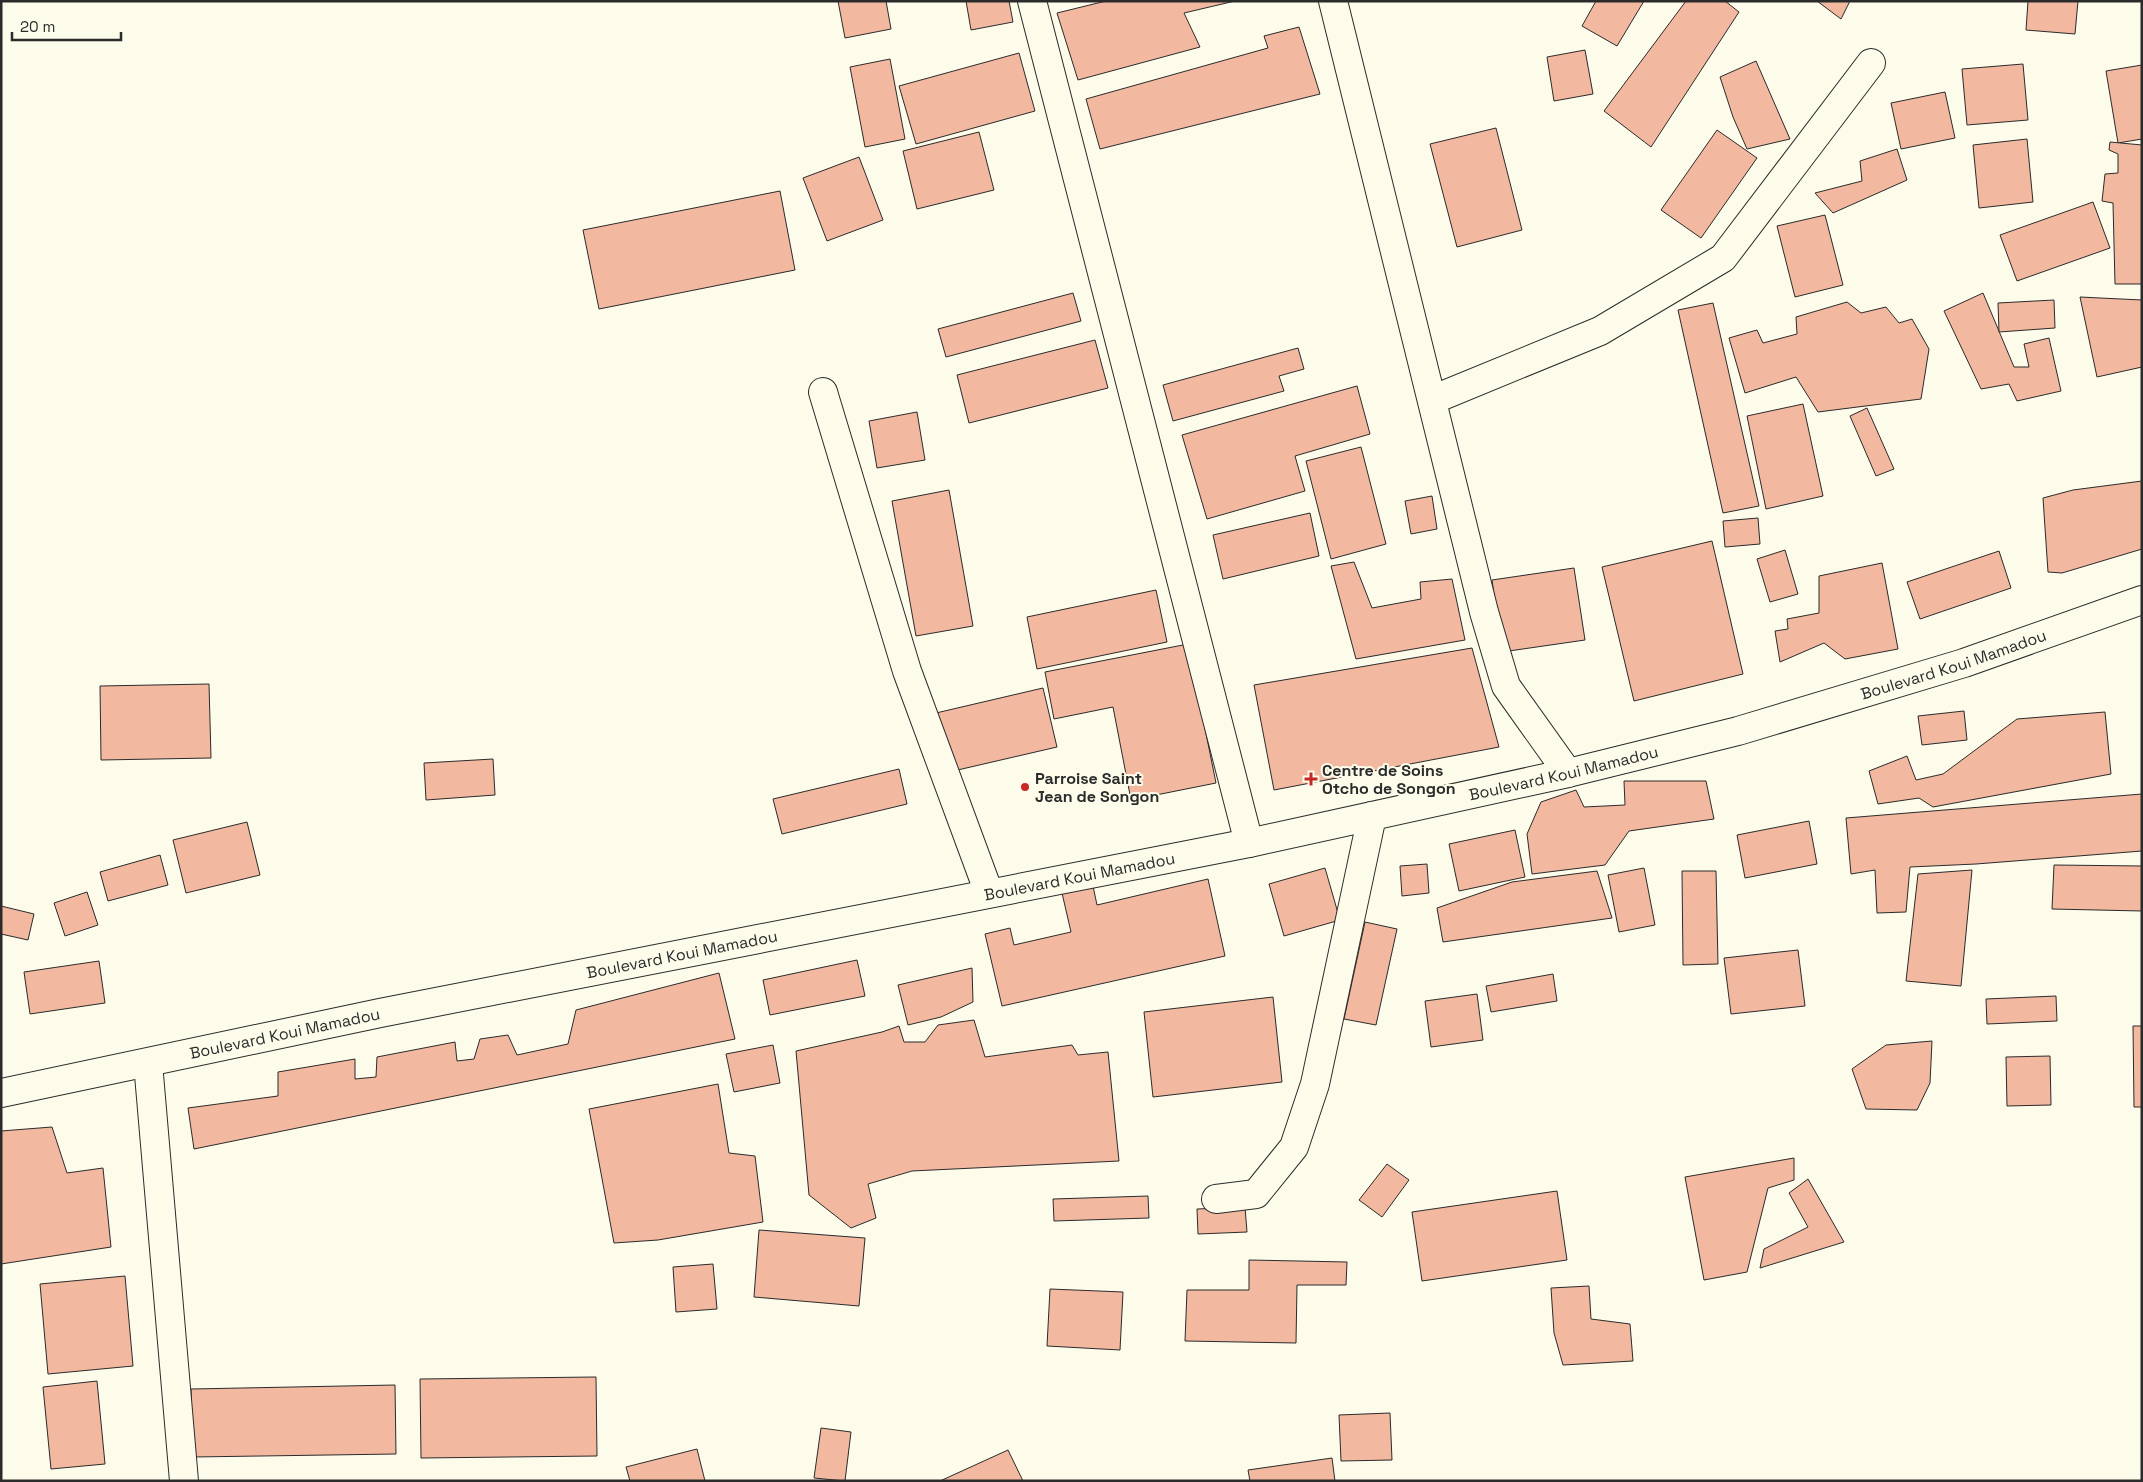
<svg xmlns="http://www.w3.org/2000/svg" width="2143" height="1482" font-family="'Space Grotesk',sans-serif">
  <rect width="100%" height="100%" fill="#fdfbea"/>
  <g fill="#f2b8a0" stroke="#2b2b2b">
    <polygon points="838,1 886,1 891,29 845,38"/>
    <polygon points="966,1 1009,1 1013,22 971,30"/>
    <polygon points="1106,1 1235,1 1184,13 1200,47 1078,80 1057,13"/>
    <polygon points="1596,1 1644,1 1617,46 1582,26"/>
    <polygon points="1686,1 1725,1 1739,12 1651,147 1604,111"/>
    <polygon points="1817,1 1850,1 1841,19"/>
    <polygon points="2028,1 2078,1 2075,34 2026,30"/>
    <polygon points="1299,27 1320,94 1100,149 1086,99 1268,48 1264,36"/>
    <polygon points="1585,50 1593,94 1554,101 1547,57"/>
    <polygon points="1019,53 1035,111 916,144 899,86"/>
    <polygon points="890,59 905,139 865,147 850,67"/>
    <polygon points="1756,61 1790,139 1747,149 1733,117 1720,77"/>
    <polygon points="2023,64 2028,120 1967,125 1962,69"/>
    <polygon points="2142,65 2142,139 2118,143 2106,71"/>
    <polygon points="1945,92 1955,138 1901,149 1891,103"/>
    <polygon points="1496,128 1522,230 1457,247 1430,144"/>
    <polygon points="1717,130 1757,158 1701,238 1661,210"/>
    <polygon points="979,132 994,190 917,209 903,151"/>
    <polygon points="2027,139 2033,202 1979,208 1973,145"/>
    <polygon points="2110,142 2142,145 2142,284 2115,284 2113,203 2102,201 2105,174 2118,173 2118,154 2109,150"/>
    <polygon points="1897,149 1907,180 1833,213 1815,193 1862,181 1860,161"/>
    <polygon points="859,157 883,220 827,241 803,178"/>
    <polygon points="780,191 795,270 599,309 583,230"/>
    <polygon points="2093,202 2110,248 2017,281 2000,235"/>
    <polygon points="1825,215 1843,285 1795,297 1777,226"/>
    <polygon points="1073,293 1081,321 946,357 938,329"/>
    <polygon points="1983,293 2014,367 2029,367 2024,344 2049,338 2061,391 2017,401 2009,384 1981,389 1944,311"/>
    <polygon points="2080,297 2142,300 2142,367 2097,377"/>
    <polygon points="2054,300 2055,328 1999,332 1998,303"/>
    <polygon points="1847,302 1861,313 1886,307 1899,323 1912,319 1929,349 1921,399 1818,412 1796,377 1745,393 1729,338 1757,330 1763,343 1797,334 1796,317"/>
    <polygon points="1713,303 1759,506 1723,513 1678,310"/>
    <polygon points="1095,340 1108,388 969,423 957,375"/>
    <polygon points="1298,348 1304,369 1279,376 1284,391 1173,421 1163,385"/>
    <polygon points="1357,386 1370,434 1295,456 1305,491 1207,519 1182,435"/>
    <polygon points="1803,404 1823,496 1766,509 1747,416"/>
    <polygon points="1867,408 1894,469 1876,476 1850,416"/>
    <polygon points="917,412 925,460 877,468 869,421"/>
    <polygon points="1361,447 1386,544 1331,559 1306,461"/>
    <polygon points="2142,481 2142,549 2062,573 2048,572 2043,498 2073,490"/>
    <polygon points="949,490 973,626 916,636 892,501"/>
    <polygon points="1432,496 1437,529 1411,534 1405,501"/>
    <polygon points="1310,513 1319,556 1223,579 1213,535"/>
    <polygon points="1758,518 1760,544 1725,547 1723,521"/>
    <polygon points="1712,541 1743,674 1634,701 1602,567"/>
    <polygon points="1785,550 1798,594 1770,602 1757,559"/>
    <polygon points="1999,551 2011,588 1920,619 1907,582"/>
    <polygon points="1354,562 1372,608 1421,599 1420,582 1452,579 1465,640 1356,659 1331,566"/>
    <polygon points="1882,563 1898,649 1845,659 1824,643 1780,662 1775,631 1788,629 1787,619 1819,613 1819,576"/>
    <polygon points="1574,568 1585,640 1502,652 1492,580"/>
    <polygon points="1156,590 1167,642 1037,669 1027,617"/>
    <polygon points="1188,644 1216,783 1131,800 1113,707 1054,719 1045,672"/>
    <polygon points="1472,648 1499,747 1274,790 1254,685"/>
    <polygon points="209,684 211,758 101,760 100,686"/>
    <polygon points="1043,688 1057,747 949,772 936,713"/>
    <polygon points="1964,711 1967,740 1922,745 1918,716"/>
    <polygon points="2105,712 2111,774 1933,807 1919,798 1878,804 1869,771 1907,756 1916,780 1943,774 2017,719"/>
    <polygon points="493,759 495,795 426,800 424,763"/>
    <polygon points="899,769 907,804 782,834 773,799"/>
    <polygon points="1624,781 1706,781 1714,819 1629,831 1605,865 1532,874 1527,834 1541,802 1576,790 1584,807 1625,805"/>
    <polygon points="2142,794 2142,851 1976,864 1910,867 1906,912 1877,913 1875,870 1851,874 1846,818"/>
    <polygon points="1809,821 1817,864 1745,878 1737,835"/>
    <polygon points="247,822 260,875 186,893 173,840"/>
    <polygon points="1515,830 1525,877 1459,891 1449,844"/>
    <polygon points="160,855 168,885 108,901 100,872"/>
    <polygon points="1427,864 1429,893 1402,896 1400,866"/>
    <polygon points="2054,865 2142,866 2142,911 2052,909"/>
    <polygon points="1325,868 1340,920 1284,936 1269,884"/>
    <polygon points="1644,868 1655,925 1619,932 1608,875"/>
    <polygon points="1972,870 1961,986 1906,981 1918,874"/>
    <polygon points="1597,871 1612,918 1443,942 1437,908 1512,882"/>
    <polygon points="1682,871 1716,871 1718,964 1683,965"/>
    <polygon points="1208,879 1225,956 1002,1006 985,934 1010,928 1014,945 1071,932 1062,893 1093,886 1097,905"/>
    <polygon points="87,892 98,925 65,936 54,903"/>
    <polygon points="1,906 34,914 28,940 1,934"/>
    <polygon points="1365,922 1397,929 1376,1025 1344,1019"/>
    <polygon points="1798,950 1805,1006 1731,1014 1724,958"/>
    <polygon points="857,960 865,996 770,1015 763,980"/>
    <polygon points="99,961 105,1003 30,1014 24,972"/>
    <polygon points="972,968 973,1002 941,1017 908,1025 898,985"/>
    <polygon points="719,973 735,1039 194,1149 188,1108 278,1096 278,1072 355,1059 355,1079 376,1077 377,1057 455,1042 457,1061 474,1059 480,1039 508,1035 517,1055 568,1044 576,1010"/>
    <polygon points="1553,974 1557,1001 1491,1012 1486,986"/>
    <polygon points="1477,994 1483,1040 1431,1047 1425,1001"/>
    <polygon points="2056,996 2057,1021 1987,1024 1986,999"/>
    <polygon points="1273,997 1282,1082 1153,1097 1144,1012"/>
    <polygon points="974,1020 985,1057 1072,1045 1078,1055 1108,1052 1119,1161 912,1171 868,1184 876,1218 851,1228 809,1195 796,1051 882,1032 899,1026 904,1042 925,1042 938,1025"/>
    <polygon points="2133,1026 2142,1026 2142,1107 2134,1107"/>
    <polygon points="1932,1041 1930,1083 1917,1110 1866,1109 1852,1069 1886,1045"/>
    <polygon points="773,1045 780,1083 734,1092 726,1054"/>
    <polygon points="2050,1056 2051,1105 2007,1106 2006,1057"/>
    <polygon points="718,1084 729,1153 755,1156 763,1222 658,1240 614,1243 589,1109"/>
    <polygon points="52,1127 67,1173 103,1168 111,1247 1,1264 1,1131"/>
    <polygon points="1794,1158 1794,1180 1768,1188 1747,1272 1704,1280 1685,1177"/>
    <polygon points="1387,1164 1409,1180 1382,1217 1359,1200"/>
    <polygon points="1808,1179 1844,1242 1760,1268 1764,1249 1808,1227 1789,1193"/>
    <polygon points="1557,1191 1567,1260 1422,1281 1412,1212"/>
    <polygon points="1148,1196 1149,1218 1054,1221 1053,1199"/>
    <polygon points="1245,1207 1247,1232 1198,1234 1197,1209"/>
    <polygon points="759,1230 865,1238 859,1306 754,1297"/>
    <polygon points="1249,1260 1347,1262 1346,1285 1297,1285 1296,1343 1185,1341 1187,1290 1249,1290"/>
    <polygon points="713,1264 717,1309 676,1312 673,1267"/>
    <polygon points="125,1276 133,1366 48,1374 40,1284"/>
    <polygon points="1589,1286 1591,1319 1630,1324 1633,1361 1563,1365 1554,1333 1551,1288"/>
    <polygon points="1050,1289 1123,1292 1120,1350 1047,1346"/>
    <polygon points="596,1377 597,1456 421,1458 420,1379"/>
    <polygon points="97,1381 105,1464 51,1469 43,1387"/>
    <polygon points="395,1385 396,1454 193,1457 191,1389"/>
    <polygon points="1390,1413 1392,1460 1341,1461 1339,1415"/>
    <polygon points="821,1428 851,1432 845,1481 814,1478"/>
    <polygon points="697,1449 705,1481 630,1481 626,1467"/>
    <polygon points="1008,1450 1023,1481 940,1481"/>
    <polygon points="1332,1458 1335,1481 1250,1481 1248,1470"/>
  </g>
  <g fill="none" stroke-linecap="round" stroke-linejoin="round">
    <defs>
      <g id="minor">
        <polyline points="1032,1 1249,843"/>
        <polyline points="1333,1 1484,612 1506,686 1568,773"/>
        <polyline points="823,392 907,671 989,893"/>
        <polyline points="1432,400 1600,331 1723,258 1871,63"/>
        <polyline points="148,1063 184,1481"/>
        <polyline points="1216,1199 1256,1194 1294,1147 1315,1084 1372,816"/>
      </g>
      <g id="major">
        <path id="s1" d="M1,1093L380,1013L1249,843L1568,773L1738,731L1964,663L2142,600"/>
      </g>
    </defs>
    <use href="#minor" stroke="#2b2b2b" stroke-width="30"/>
    <use href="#major" stroke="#2b2b2b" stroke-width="30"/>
    <use href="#minor" stroke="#fdfbea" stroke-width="28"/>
    <use href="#major" stroke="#fdfbea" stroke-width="28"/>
  </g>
  <g fill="#c62828" stroke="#fdfbea" stroke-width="2">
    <path d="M1308.5 771.5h5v5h5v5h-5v5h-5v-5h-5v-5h5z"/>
    <circle cx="1025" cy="787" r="5"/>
  </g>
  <g text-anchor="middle" stroke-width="4" stroke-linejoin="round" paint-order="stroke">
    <g font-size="16" fill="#2b2b2b" stroke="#fdfbea">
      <text dy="6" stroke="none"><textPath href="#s1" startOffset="2000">Boulevard Koui Mamadou</textPath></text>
      <text dy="6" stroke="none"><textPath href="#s1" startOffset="1595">Boulevard Koui Mamadou</textPath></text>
      <text dy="6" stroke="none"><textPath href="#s1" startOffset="1100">Boulevard Koui Mamadou</textPath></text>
      <text dy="6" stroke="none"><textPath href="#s1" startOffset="695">Boulevard Koui Mamadou</textPath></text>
      <text dy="6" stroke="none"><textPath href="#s1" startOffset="290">Boulevard Koui Mamadou</textPath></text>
    </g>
    <g font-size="16" font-weight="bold" fill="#2b2b2b" stroke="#fdfbea" text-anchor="start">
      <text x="1322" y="776">Centre de Soins<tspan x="1322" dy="18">Otcho de Songon</tspan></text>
      <text x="1035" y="784">Parroise Saint<tspan x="1035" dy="18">Jean de Songon</tspan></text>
    </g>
  </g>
  <rect width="2143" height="1482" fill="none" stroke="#2b2b2b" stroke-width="5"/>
  <path d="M12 32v8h109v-8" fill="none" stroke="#2b2b2b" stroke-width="2.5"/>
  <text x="20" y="32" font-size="15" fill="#2b2b2b" stroke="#fdfbea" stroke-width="4" paint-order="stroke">20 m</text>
</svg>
